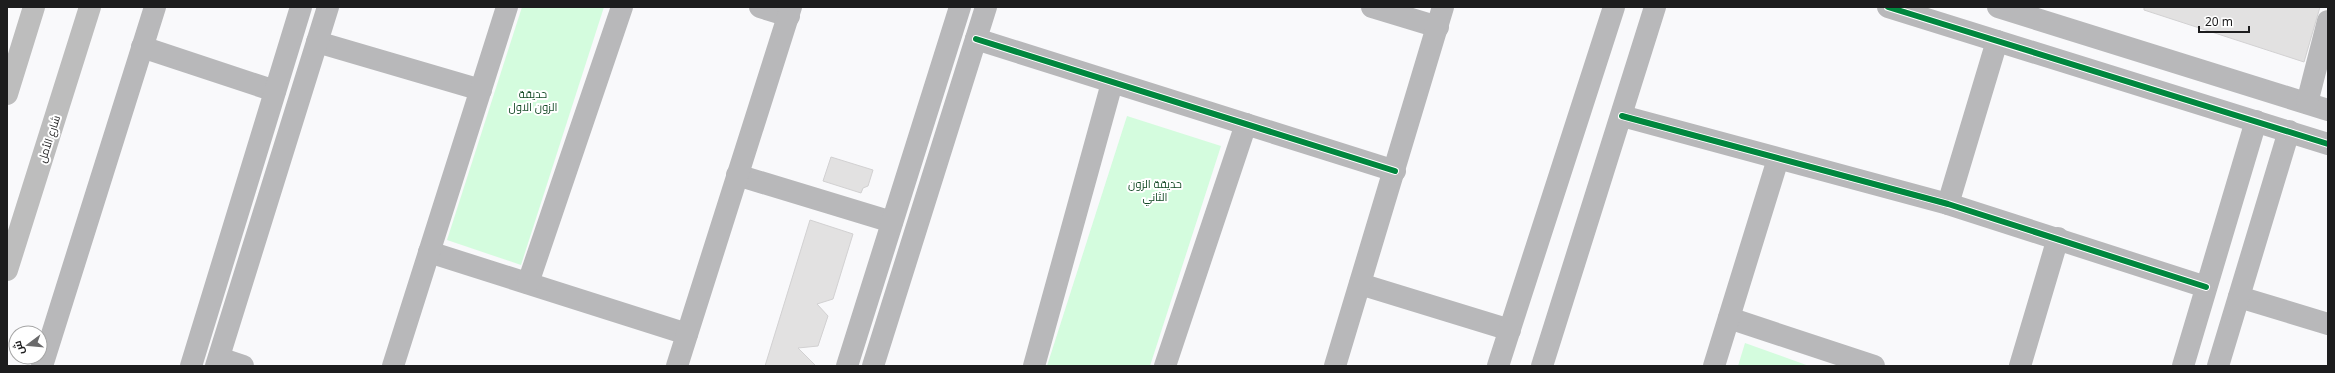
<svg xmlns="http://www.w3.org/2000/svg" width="2335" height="373" font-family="'Noto Sans',Cairo,sans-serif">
  <rect width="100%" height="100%" fill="#f9f9fb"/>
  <g fill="#d4fcde">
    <polygon points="522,7 604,7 521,265 447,240"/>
    <polygon points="1127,116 1221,146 1150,366 1047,366"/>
    <polygon points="1745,343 1809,366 1738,366"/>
  </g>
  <g fill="#e2e1e1" stroke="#d2d1d2">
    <polygon points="2144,7 2320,7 2304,62 2144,10"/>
    <polygon points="831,157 873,170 868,186 863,188 861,193 823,181"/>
    <polygon points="810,220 853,234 833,299 817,304 828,316 818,346 798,348 816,366 765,366"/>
  </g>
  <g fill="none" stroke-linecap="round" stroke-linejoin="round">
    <g stroke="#b8b8ba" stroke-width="22">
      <polyline points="760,7 789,16"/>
      <polyline points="1372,7 1438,27"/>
      <polyline points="1888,7 2328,144"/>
      <polyline points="1998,7 2328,110"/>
      <polyline points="976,39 1395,171"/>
      <polyline points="317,42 481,90"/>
      <polyline points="142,47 275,91"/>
      <polyline points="2307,103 2328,21"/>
      <polyline points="1622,116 1948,204 2206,287"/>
      <polyline points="737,175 892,222"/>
      <polyline points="1948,204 1997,41"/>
      <polyline points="429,252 687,334"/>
      <polyline points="528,283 622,7"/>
      <polyline points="1360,284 1510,330"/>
      <polyline points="2239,297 2328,324"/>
      <polyline points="1729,318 1874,366"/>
      <polyline points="219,358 243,366"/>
      <polyline points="42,366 155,7"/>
      <polyline points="191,366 301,7"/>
      <polyline points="216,366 328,7"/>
      <polyline points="393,366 507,7"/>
      <polyline points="677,366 791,7"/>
      <polyline points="847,366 960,7"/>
      <polyline points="873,366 986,7"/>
      <polyline points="1034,366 1112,83"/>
      <polyline points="1165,366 1246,124"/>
      <polyline points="1335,366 1443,7"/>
      <polyline points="1498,366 1614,7"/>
      <polyline points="1542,366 1655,7"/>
      <polyline points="1714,366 1778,159"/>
      <polyline points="2020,366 2058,238"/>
      <polyline points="2183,366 2256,121"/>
      <polyline points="2218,366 2289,131"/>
    </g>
    <g stroke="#bdbdbd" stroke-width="22">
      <polyline points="7,94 34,7"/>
      <polyline points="7,270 90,7"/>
    </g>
    <defs>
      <g id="cycleway">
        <polyline points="1888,7 2328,144"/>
        <polyline points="976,39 1395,171"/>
        <polyline points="1622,116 1948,204 2206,287"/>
      </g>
    </defs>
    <use href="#cycleway" stroke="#fff" stroke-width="8"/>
    <use href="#cycleway" stroke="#00873e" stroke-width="6"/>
  </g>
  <g text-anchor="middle" stroke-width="4" stroke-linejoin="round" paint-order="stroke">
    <g font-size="11" fill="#144a26" stroke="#fff">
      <text x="533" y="98">حديقة<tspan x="533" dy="13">الزون الاول</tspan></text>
      <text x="1155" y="188">حديقة الزون<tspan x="1155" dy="13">الثاني</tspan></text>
    </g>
    <g font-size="11" fill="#1d1d1e" stroke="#fff">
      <text transform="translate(49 139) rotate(-72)" y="4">شارع الأمل</text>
    </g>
  </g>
  <rect width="2335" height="373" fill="none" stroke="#1d1d1e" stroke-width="16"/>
  <g transform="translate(28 345) rotate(254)"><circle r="19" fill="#ffffff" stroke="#a5a5a5"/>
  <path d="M0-3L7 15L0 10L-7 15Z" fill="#6a6a6b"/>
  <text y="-6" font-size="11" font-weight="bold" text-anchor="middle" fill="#1d1d1e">ش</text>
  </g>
  <path d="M2199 26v6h50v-6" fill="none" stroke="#1d1d1e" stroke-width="2"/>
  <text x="2205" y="26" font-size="12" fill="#1d1d1e" stroke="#ffffff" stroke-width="3" paint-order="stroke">20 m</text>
</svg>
